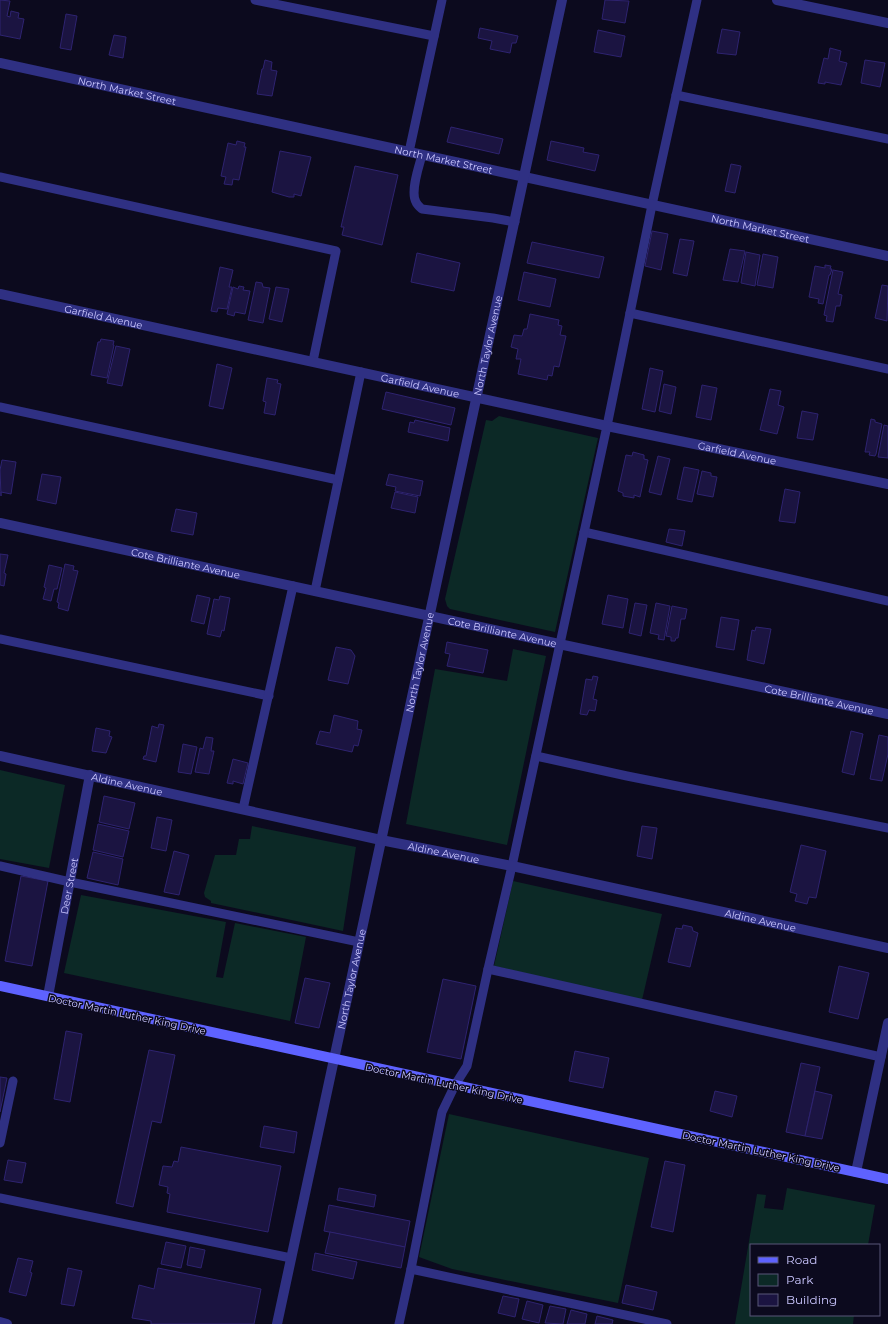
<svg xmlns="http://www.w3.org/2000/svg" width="888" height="1324" font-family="Montserrat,sans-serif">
  <rect width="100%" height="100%" fill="#0c0a1e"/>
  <g fill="#0c2926">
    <polygon points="499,416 598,438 555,632 450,609 447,606 445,599 486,420 492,421"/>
    <polygon points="513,649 546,656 507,845 406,824 435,669 507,681"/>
    <polygon points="0,770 65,785 49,868 0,859"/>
    <polygon points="252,826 356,847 343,931 211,903 211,901 205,897 204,893 215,855 236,855 239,839 250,839"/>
    <polygon points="513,881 662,914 642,1000 494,966"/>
    <polygon points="81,895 226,922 216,977 223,978 235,923 306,937 290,1021 64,973"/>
    <polygon points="449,1114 649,1158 618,1303 452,1269 419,1257"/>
    <polygon points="787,1188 875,1205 868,1245 751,1245 751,1315 854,1315 853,1324 735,1324 757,1194 766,1195 764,1208 783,1210"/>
  </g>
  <g fill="#1b1441" stroke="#2e2370">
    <polygon points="0,0 10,1 7,16 10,17 11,11 19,13 18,18 24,19 20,39 0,35"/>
    <polygon points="605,0 629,1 625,23 602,19"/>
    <polygon points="66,14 77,16 71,50 60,48"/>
    <polygon points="480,28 518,36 516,43 512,43 510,53 490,49 492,41 478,38"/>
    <polygon points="722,29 740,32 736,55 717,53"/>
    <polygon points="598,30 625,36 621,57 594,52"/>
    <polygon points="114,35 126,37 123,58 109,55"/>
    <polygon points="830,48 841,51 839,61 847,63 841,85 825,82 825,84 818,83 824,58 828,59"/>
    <polygon points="265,60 272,62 271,70 277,71 272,96 257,94 262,69 263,69"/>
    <polygon points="865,60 885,63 880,87 861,83"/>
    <polygon points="451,127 503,139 499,154 447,142"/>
    <polygon points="237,141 245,143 244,147 246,147 239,180 233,179 232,185 224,184 226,177 221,176 228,143 236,145"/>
    <polygon points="551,141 584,148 583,152 599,155 595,171 547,160"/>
    <polygon points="280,151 311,157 301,196 294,194 294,197 289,197 272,192"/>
    <polygon points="731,164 741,166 735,193 725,191"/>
    <polygon points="355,166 398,175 382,245 342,235 344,227 341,227"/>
    <polygon points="652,231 668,234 661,270 645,266"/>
    <polygon points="680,239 694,241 687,276 673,273"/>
    <polygon points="532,242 604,257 599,278 527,263"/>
    <polygon points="730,249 745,251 738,282 723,280"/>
    <polygon points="746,252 760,255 755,286 741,283"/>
    <polygon points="417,253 460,263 454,291 411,282"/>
    <polygon points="763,254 778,257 773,288 757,285"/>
    <polygon points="825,265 831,266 830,269 832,269 830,275 829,275 823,304 818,303 819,299 809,297 815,266 825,268"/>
    <polygon points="220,267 233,270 229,287 232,287 227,309 218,308 217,312 211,311"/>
    <polygon points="833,270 843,272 838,294 842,295 840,306 836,306 833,322 826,321 827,316 824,315"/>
    <polygon points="524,272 556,279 550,307 518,300"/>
    <polygon points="256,282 262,283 263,287 270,288 263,323 248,320"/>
    <polygon points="882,285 888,286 887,321 875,318"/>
    <polygon points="239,286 244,287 243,290 250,291 245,314 235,312 234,316 227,314 233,287 238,289"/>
    <polygon points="276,287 289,289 282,322 269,319"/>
    <polygon points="530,314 559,320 558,325 562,326 560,335 566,336 559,367 554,366 552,376 548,375 547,380 518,374 521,359 516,359 518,349 511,347 514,335 522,336 524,329 527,329"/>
    <polygon points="101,339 114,341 113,345 114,345 107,378 91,375 98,342 100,342"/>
    <polygon points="116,346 130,349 122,386 107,383"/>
    <polygon points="217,364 232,368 223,409 209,406"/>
    <polygon points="650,368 663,371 655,412 642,409"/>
    <polygon points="267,378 278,380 277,383 281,384 275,415 264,413 266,402 263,401"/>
    <polygon points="664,384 676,387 671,414 659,411"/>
    <polygon points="702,385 717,388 711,420 696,417"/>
    <polygon points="770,389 781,391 778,405 784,407 777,434 760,430"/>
    <polygon points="386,392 455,408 451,425 382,409"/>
    <polygon points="802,411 818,414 813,440 797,438"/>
    <polygon points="871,419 875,420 875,422 882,424 876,454 875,456 869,455 870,452 865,452"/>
    <polygon points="415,420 450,428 448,441 408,432 410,422 414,423"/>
    <polygon points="884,425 888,426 888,458 878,457"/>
    <polygon points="633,452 644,455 644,459 648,460 640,497 634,495 634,498 623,496 623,493 618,491 626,455 632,456"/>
    <polygon points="658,456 670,459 661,495 649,492"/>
    <polygon points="2,460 16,462 11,494 1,492 1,496 0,470"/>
    <polygon points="684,467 699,470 692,502 677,499"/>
    <polygon points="702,471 711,473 711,476 717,477 713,497 697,494"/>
    <polygon points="42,474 61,477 56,504 37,500"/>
    <polygon points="389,474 423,481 420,496 395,491 396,487 386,485"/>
    <polygon points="785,489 800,492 795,523 779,521"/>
    <polygon points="395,492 418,497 415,513 391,508"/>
    <polygon points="176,509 197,513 193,535 171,531"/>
    <polygon points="669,529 685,531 682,546 666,542"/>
    <polygon points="0,554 8,555 4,573 6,574 4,586 0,585"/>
    <polygon points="65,564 74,566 73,570 78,571 68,611 58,608 59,603 57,602"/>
    <polygon points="49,565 62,568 57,589 54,589 51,601 43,599 46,588 44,587"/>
    <polygon points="197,595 210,598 204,624 191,621"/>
    <polygon points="608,595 628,599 623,628 602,624"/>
    <polygon points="220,596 230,598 224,631 222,630 220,637 207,634 214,599 219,600"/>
    <polygon points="635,603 647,605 641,636 629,633"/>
    <polygon points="656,603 670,606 664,640 658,639 659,635 650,633"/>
    <polygon points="672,606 687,609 685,619 681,619 678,638 676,638 675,641 671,641 671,637 666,636"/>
    <polygon points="721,617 739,620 734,650 716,647"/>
    <polygon points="756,627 771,629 764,664 747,660 752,630 755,631"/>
    <polygon points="447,642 488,650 483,673 447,666 450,654 445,653"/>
    <polygon points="336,647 351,650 355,656 348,684 328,680"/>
    <polygon points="593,676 598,677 593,699 597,700 595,711 589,710 587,715 580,714 586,679 592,680"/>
    <polygon points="334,715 358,721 357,729 362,730 358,746 354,745 352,752 316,744 320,731 330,733"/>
    <polygon points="159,724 164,725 156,762 143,759 144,756 146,756 152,726 158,728"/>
    <polygon points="96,728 110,731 109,736 112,737 106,753 92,751"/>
    <polygon points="851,731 863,734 854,775 842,772"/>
    <polygon points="879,735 888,737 888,754 882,781 870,779"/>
    <polygon points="206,737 213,738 211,751 214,751 209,774 195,772 200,748 203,749"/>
    <polygon points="183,744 197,747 191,774 178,772"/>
    <polygon points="233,759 248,763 243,784 233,781 233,784 227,783"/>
    <polygon points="104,796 135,803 129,829 99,822"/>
    <polygon points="157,817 172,820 166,851 151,848"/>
    <polygon points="98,824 129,831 123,857 93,850"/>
    <polygon points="642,826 657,828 652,859 637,856"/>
    <polygon points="801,845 826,851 816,898 809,897 807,904 795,901 797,894 790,892"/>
    <polygon points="174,851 189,855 179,895 164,892"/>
    <polygon points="93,852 123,859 118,885 87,878"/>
    <polygon points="21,876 48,881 32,966 5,961"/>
    <polygon points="683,925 692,927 693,931 698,933 690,967 668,962 676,928 682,929"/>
    <polygon points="839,966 869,973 858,1019 829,1012"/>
    <polygon points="305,978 330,983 319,1028 295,1023"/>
    <polygon points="443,979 476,986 461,1059 427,1052"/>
    <polygon points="66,1031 82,1034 70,1102 54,1099"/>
    <polygon points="149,1050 175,1055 161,1123 152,1121 133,1207 116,1203"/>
    <polygon points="575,1051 609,1058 603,1088 569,1081"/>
    <polygon points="801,1063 820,1067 805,1136 786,1132"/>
    <polygon points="0,1077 7,1078 0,1112"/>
    <polygon points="715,1091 737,1096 732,1117 710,1111"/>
    <polygon points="815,1091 832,1095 822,1139 805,1136"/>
    <polygon points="264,1126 297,1132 294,1153 260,1147"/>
    <polygon points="181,1147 281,1166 268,1232 167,1212 170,1194 167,1193 168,1187 159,1185 163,1166 172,1167 174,1161 178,1162"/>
    <polygon points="8,1160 26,1163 22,1183 4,1180"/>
    <polygon points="665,1161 685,1165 673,1232 651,1227"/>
    <polygon points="339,1188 376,1195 374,1207 337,1200"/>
    <polygon points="329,1205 410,1221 405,1247 324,1231"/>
    <polygon points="330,1232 405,1247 401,1268 325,1253"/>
    <polygon points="166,1242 186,1246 181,1268 161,1264"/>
    <polygon points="190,1247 205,1250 201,1268 187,1265"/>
    <polygon points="315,1253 357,1262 353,1279 312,1270"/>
    <polygon points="18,1258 33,1261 30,1272 32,1273 26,1296 9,1292"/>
    <polygon points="68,1268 82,1271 74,1306 61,1304"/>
    <polygon points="158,1268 261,1289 254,1324 151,1324 151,1321 132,1318 139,1285 154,1289"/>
    <polygon points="626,1285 657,1292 653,1310 622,1303"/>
    <polygon points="503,1296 519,1299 515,1317 498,1313"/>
    <polygon points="527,1301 543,1305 539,1323 522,1319"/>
    <polygon points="550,1306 566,1309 563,1324 545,1323"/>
    <polygon points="571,1310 587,1314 585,1324 567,1324"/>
    <polygon points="597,1316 613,1320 612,1324 595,1324"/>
  </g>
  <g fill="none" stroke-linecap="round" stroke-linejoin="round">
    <g stroke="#2f3083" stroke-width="9">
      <polyline points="255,0 434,36"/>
      <polyline points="676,95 888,139"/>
      <polyline points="409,152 442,0"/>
      <path d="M422,155C419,166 410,192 416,202C417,205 420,207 422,209L493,218L515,222"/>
      <polyline points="0,177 336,251 313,361"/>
      <polyline points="630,313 888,369"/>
      <polyline points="0,407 338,480"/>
      <polyline points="584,532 888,601"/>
      <polyline points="315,591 361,372"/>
      <polyline points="0,639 269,696"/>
      <polyline points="536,756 627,776 888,828"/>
      <polyline points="243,809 293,586"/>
      <polyline points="0,866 70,882 359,942"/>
      <polyline points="488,969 881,1057"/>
      <polyline points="0,1143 13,1081"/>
      <polyline points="0,1198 291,1258"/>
      <polyline points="411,1269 667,1324"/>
      <polyline points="399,1324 411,1269 442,1112 455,1085 467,1066 488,969 512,866 607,426 652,205 697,0"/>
    </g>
    <g stroke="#2f3083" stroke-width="10">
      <polyline points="777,0 888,23"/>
      <path id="s1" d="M0,63L888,256"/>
      <path id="s2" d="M0,294L607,426L888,484"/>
      <path id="s3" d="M0,523L559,644L888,714"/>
      <path id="s4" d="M0,756L381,840L512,866L888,948"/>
      <path id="s5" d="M48,996L90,775"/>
      <polyline points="856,1172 888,1023"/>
      <polyline points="0,1322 7,1324"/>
    </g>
    <path stroke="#2f3083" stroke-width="10" id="s6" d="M277,1324L562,0"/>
    <polyline stroke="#5e62ff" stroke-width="10" points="0,986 888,1179"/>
  </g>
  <g text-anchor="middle" stroke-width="3" stroke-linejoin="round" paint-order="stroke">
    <g font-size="10" fill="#cbc7ff" stroke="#0c0a1e">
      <text dy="4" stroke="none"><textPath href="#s1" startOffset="130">North Market Street</textPath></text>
      <text dy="4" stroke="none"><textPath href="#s1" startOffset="454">North Market Street</textPath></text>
      <text dy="4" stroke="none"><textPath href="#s1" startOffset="778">North Market Street</textPath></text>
      <text dy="4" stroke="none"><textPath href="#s2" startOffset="106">Garfield Avenue</textPath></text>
      <text dy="4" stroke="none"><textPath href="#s6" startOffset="1001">North Taylor Avenue</textPath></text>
      <text dy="4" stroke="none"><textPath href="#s2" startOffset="430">Garfield Avenue</textPath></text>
      <text dy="4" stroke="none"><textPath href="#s2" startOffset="754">Garfield Avenue</textPath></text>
      <text dy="4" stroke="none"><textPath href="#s3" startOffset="190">Cote Brilliante Avenue</textPath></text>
      <text dy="4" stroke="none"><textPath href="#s3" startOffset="514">Cote Brilliante Avenue</textPath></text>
      <text dy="4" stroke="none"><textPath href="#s6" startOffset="677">North Taylor Avenue</textPath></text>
      <text dy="4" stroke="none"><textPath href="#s3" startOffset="838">Cote Brilliante Avenue</textPath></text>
      <text dy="4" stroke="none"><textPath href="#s4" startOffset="130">Aldine Avenue</textPath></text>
      <text dy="4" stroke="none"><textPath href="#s4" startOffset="454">Aldine Avenue</textPath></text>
      <text dy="4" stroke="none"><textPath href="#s5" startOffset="112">Deer Street</textPath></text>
      <text dy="4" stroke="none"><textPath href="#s4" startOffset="778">Aldine Avenue</textPath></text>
      <text dy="4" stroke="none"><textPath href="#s6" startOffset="353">North Taylor Avenue</textPath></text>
      <text transform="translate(127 1014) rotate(12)" y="4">Doctor Martin Luther King Drive</text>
      <text transform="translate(444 1083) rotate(12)" y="4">Doctor Martin Luther King Drive</text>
      <text transform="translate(761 1151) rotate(12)" y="4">Doctor Martin Luther King Drive</text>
    </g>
  </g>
  <rect x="750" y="1244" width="130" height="72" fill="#0c0a1e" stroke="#585678"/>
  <rect x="758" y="1257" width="20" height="6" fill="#5e62ff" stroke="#585678"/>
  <text x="786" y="1264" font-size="12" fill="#cbc7ff">Road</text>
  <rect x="758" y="1274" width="20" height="12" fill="#0c2926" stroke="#585678"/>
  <text x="786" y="1284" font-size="12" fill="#cbc7ff">Park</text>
  <rect x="758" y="1294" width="20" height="12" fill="#1b1441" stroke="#585678"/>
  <text x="786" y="1304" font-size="12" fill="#cbc7ff">Building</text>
</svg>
